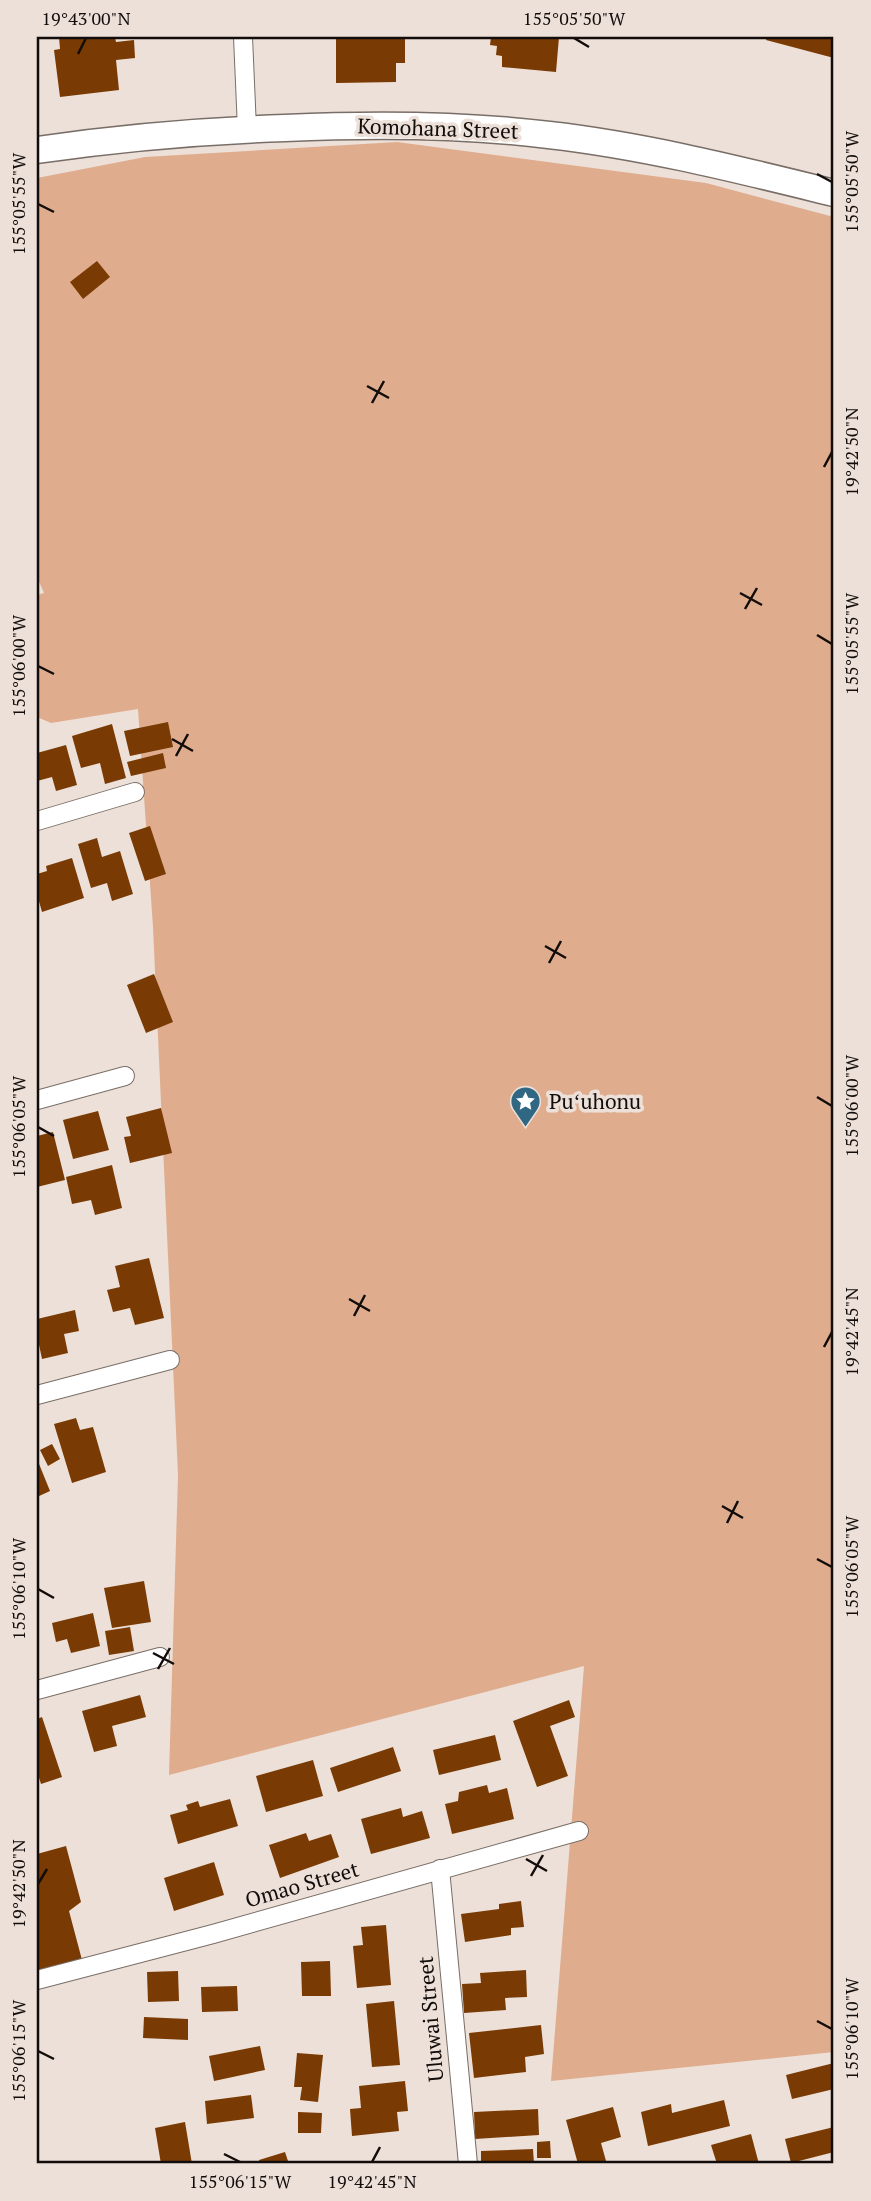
<svg xmlns="http://www.w3.org/2000/svg" width="871" height="2201" font-family="'PT Serif',serif">
  <rect width="100%" height="100%" fill="#ede0d8"/>
  <polygon fill="#dfad8e" points="397,142 706,183 834,217 834,2052 551,2081 584,1666 169,1775 178,1475 153,927 138,709 51,723 37,717 37,595 44,593 37,577 37,178 145,157"/>
  <g fill="#793a03">
    <polygon points="59,37 115,37 116,42 134,40 135,58 116,60 119,90 60,97 54,50 60,49"/>
    <polygon points="336,37 405,37 405,63 396,63 396,82 336,83"/>
    <polygon points="491,37 559,37 556,72 502,67 502,56 496,55 497,46 490,45"/>
    <polygon points="767,37 834,37 834,58 766,40"/>
    <polygon points="97,261 110,277 83,299 70,282"/>
    <polygon points="168,722 173,747 130,756 124,731"/>
    <polygon points="112,724 126,778 105,784 100,763 81,768 72,736"/>
    <polygon points="66,745 77,785 56,791 52,777 37,781 37,753"/>
    <polygon points="163,753 166,768 131,776 127,762"/>
    <polygon points="150,826 166,874 145,881 129,833"/>
    <polygon points="97,838 102,857 120,851 133,894 112,901 107,883 91,888 78,844"/>
    <polygon points="72,858 84,898 42,912 37,894 37,874 47,871 46,866"/>
    <polygon points="154,974 173,1022 146,1033 127,985"/>
    <polygon points="161,1108 172,1153 130,1163 124,1137 131,1136 126,1117"/>
    <polygon points="98,1111 109,1150 73,1159 63,1120"/>
    <polygon points="53,1132 65,1180 37,1187 37,1136"/>
    <polygon points="112,1165 122,1208 95,1215 91,1200 72,1204 66,1177"/>
    <polygon points="149,1258 164,1318 135,1325 130,1308 113,1312 107,1290 120,1287 115,1266"/>
    <polygon points="75,1310 79,1331 64,1334 68,1353 42,1359 37,1335 37,1319"/>
    <polygon points="76,1418 80,1430 93,1427 106,1472 72,1483 54,1424"/>
    <polygon points="52,1444 60,1459 48,1466 40,1450"/>
    <polygon points="37,1459 50,1491 37,1497"/>
    <polygon points="144,1581 151,1622 112,1628 104,1588"/>
    <polygon points="93,1613 100,1646 71,1653 67,1639 56,1642 52,1623"/>
    <polygon points="130,1627 134,1651 109,1655 105,1631"/>
    <polygon points="140,1695 146,1717 112,1726 117,1746 94,1752 82,1711"/>
    <polygon points="569,1700 575,1717 550,1726 568,1776 537,1787 513,1721"/>
    <polygon points="42,1717 62,1777 41,1784 37,1771 37,1719"/>
    <polygon points="495,1735 501,1760 439,1775 433,1750"/>
    <polygon points="393,1747 401,1771 338,1792 330,1768"/>
    <polygon points="313,1760 323,1796 266,1812 256,1776"/>
    <polygon points="487,1785 489,1793 507,1788 514,1819 452,1834 445,1804 458,1801 459,1792"/>
    <polygon points="230,1799 238,1826 178,1844 170,1815 188,1810 186,1805 198,1801 200,1807"/>
    <polygon points="401,1808 403,1817 422,1811 430,1838 371,1854 361,1819"/>
    <polygon points="306,1833 309,1841 331,1834 339,1857 280,1878 269,1845"/>
    <polygon points="66,1846 81,1902 69,1911 82,1960 37,1972 37,1854"/>
    <polygon points="214,1862 224,1895 174,1911 164,1878"/>
    <polygon points="521,1901 524,1927 511,1928 511,1935 465,1942 461,1914 499,1909 499,1904"/>
    <polygon points="386,1925 391,1985 357,1988 353,1946 363,1945 361,1927"/>
    <polygon points="330,1961 331,1996 302,1996 301,1962"/>
    <polygon points="526,1970 527,1997 505,1998 506,2010 464,2013 462,1984 481,1983 480,1973"/>
    <polygon points="178,1971 179,2001 148,2002 147,1972"/>
    <polygon points="237,1986 238,2011 202,2012 201,1987"/>
    <polygon points="394,2001 400,2065 372,2067 366,2004"/>
    <polygon points="144,2017 188,2019 188,2040 143,2038"/>
    <polygon points="541,2025 544,2054 525,2057 526,2072 474,2078 469,2033"/>
    <polygon points="260,2046 265,2070 214,2081 209,2056"/>
    <polygon points="297,2053 323,2055 318,2102 300,2100 302,2087 294,2087"/>
    <polygon points="834,2063 834,2089 792,2099 786,2075"/>
    <polygon points="405,2081 408,2111 397,2112 399,2131 352,2136 350,2109 361,2108 359,2086"/>
    <polygon points="251,2095 254,2118 207,2124 205,2101"/>
    <polygon points="724,2100 730,2126 648,2146 641,2112 671,2104 672,2113"/>
    <polygon points="613,2107 621,2137 601,2143 606,2161 593,2164 578,2164 566,2120"/>
    <polygon points="538,2109 539,2135 475,2139 474,2112"/>
    <polygon points="298,2112 322,2113 321,2133 298,2133"/>
    <polygon points="185,2122 192,2164 161,2164 155,2128"/>
    <polygon points="834,2127 834,2152 791,2163 785,2139"/>
    <polygon points="751,2134 759,2164 717,2164 711,2145"/>
    <polygon points="550,2141 551,2158 537,2158 537,2142"/>
    <polygon points="533,2149 534,2164 481,2164 481,2151"/>
    <polygon points="285,2152 289,2164 260,2164 259,2160"/>
  </g>
  <g fill="none" stroke-linecap="round" stroke-linejoin="round">
    <defs>
      <g id="minor">
        <polyline points="243,37 247,129"/>
        <polyline points="37,821 135,792"/>
        <polyline points="37,1100 125,1076"/>
        <polyline points="37,1395 170,1360"/>
        <polyline points="37,1690 160,1657"/>
        <polyline points="440,1869 468,2164"/>
        <polyline points="37,1980 213,1934 579,1831"/>
      </g>
      <path id="secondary" d="M37,150C119,138 202,131 285,128C373,124 461,124 549,135C646,146 740,170 834,193"/>
    </defs>
    <use href="#minor" stroke="#796e67" stroke-width="20"/>
    <use href="#secondary" stroke="#796e67" stroke-width="29"/>
    <use href="#minor" stroke="#fff" stroke-width="18"/>
    <use href="#secondary" stroke="#fff" stroke-width="26"/>
  </g>
  <path fill="none" stroke="#120d0b" stroke-width="2.5" d="M574,38L589,47M78,54L86,38M817,174L832,182M38,204L54,212M367,386L389,398M372,403L384,381M824,467L832,452M740,593L762,605M745,609L757,588M817,635L832,644M38,666L54,674M172,739L193,751M176,756L188,734M545,946L566,958M549,963L561,941M817,1097L832,1106M38,1127L54,1136M349,1299L370,1311M354,1316L365,1295M824,1347L832,1332M722,1506L743,1518M727,1523L738,1501M817,1559L832,1567M38,1589L54,1598M153,1653L174,1664M158,1669L170,1648M526,1859L547,1871M531,1876L543,1855M38,1884L47,1869M817,2021L832,2029M38,2051L54,2059M224,2154L240,2162M372,2162L380,2147"/>
  <defs>
    <symbol id="sight-pin" viewBox="-11 -11 22 30"><path d="M0 17L-7.5 6A9.5 9.5 0 1 1 7.5 6Z" fill="#306782" stroke="#ede0d8"/><path d="M0-6L1.8-2.2L6-1.7L2.9 1.2L3.7 5.4L0 3.3L-3.7 5.4L-2.9 1.2L-6-1.7L-1.8-2.2Z" fill="#fff"/></symbol>
  </defs>
  <g fill-rule="evenodd">
    <use href="#sight-pin" x="508" y="1084" width="35" height="47"/>
  </g>
  <g text-anchor="middle" stroke-width="7" stroke-linejoin="round" paint-order="stroke">
    <g font-size="21" fill="#120d0b" stroke="#ede0d8">
      <text transform="translate(438 129) rotate(2)" y="7">Komohana Street</text>
      <text transform="translate(302 1885) rotate(-16)" y="7">Omao Street</text>
      <text transform="translate(431 2019) rotate(-95)" y="7">Uluwai Street</text>
    </g>
    <g font-size="21" fill="#120d0b" stroke="#ede0d8" text-anchor="start">
      <text x="549" y="1109">Puʻuhonu</text>
    </g>
  </g>
  <rect width="871" height="2201" fill="none" stroke="#ede0d8" stroke-width="77"/>
  <rect x="38" y="38" width="794" height="2124" fill="none" stroke="#120d0b" stroke-width="2.5"/>
  <g font-size="18" text-anchor="middle" fill="#120d0b">
    <text x="86" y="25">19°43'00"N</text>
    <text x="574" y="25">155°05'50"W</text>
    <text transform="translate(852 182) rotate(-90)" y="6">155°05'50"W</text>
    <text transform="translate(19 204) rotate(-90)" y="6">155°05'55"W</text>
    <text transform="translate(852 452) rotate(-90)" y="6">19°42'50"N</text>
    <text transform="translate(852 644) rotate(-90)" y="6">155°05'55"W</text>
    <text transform="translate(19 666) rotate(-90)" y="6">155°06'00"W</text>
    <text transform="translate(852 1106) rotate(-90)" y="6">155°06'00"W</text>
    <text transform="translate(19 1127) rotate(-90)" y="6">155°06'05"W</text>
    <text transform="translate(852 1332) rotate(-90)" y="6">19°42'45"N</text>
    <text transform="translate(852 1567) rotate(-90)" y="6">155°06'05"W</text>
    <text transform="translate(19 1589) rotate(-90)" y="6">155°06'10"W</text>
    <text transform="translate(19 1884) rotate(-90)" y="6">19°42'50"N</text>
    <text transform="translate(852 2029) rotate(-90)" y="6">155°06'10"W</text>
    <text transform="translate(19 2051) rotate(-90)" y="6">155°06'15"W</text>
    <text x="240" y="2188">155°06'15"W</text>
    <text x="372" y="2188">19°42'45"N</text>
  </g>
</svg>
